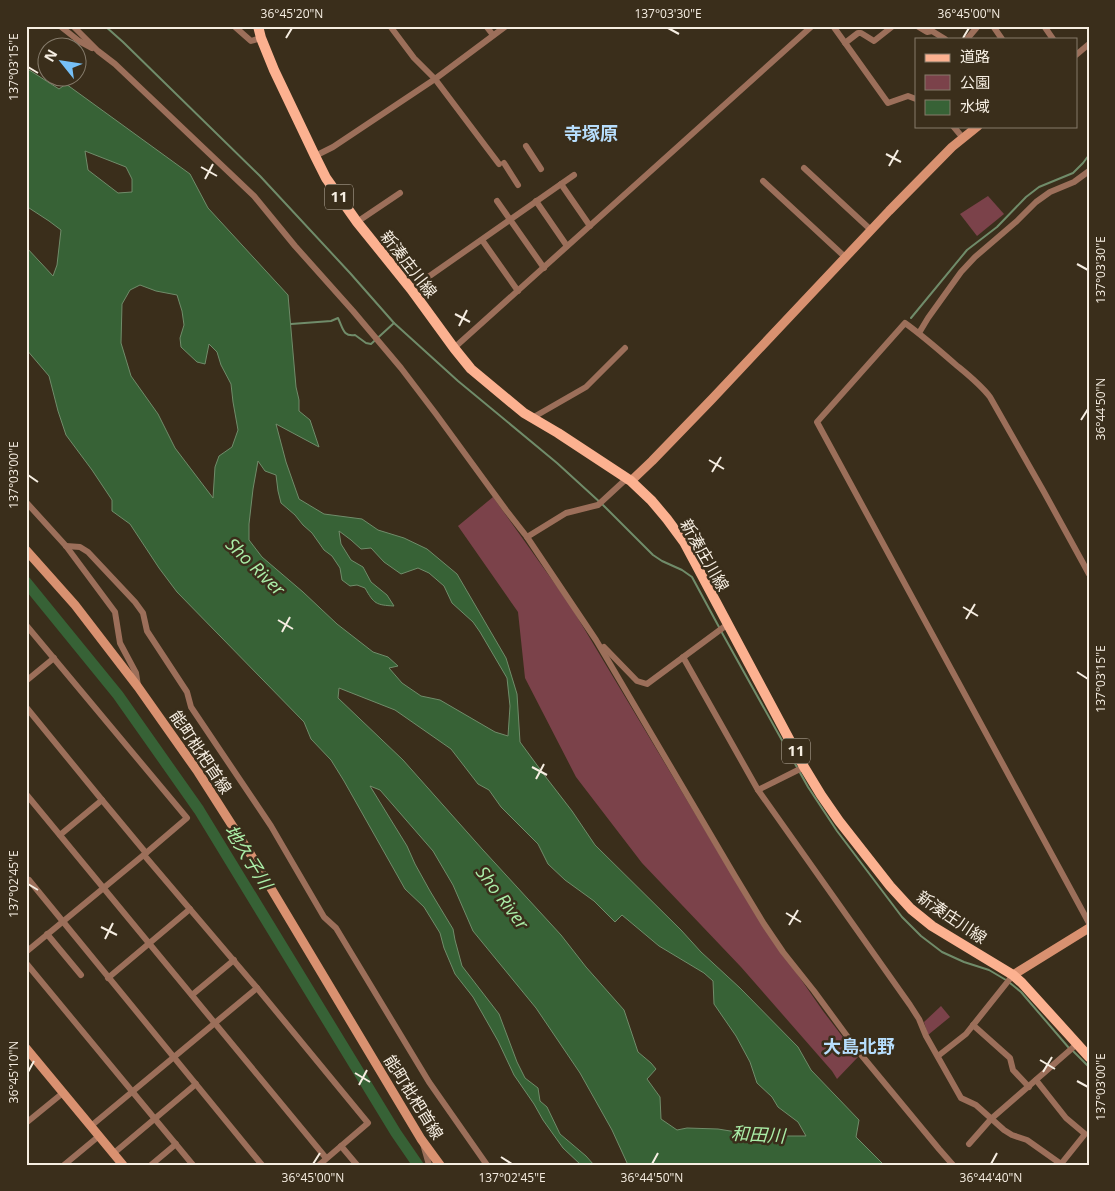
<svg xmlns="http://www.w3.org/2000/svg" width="1115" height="1191" font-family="'Open Sans','Noto Sans JP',sans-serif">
  <rect width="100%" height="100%" fill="#3a2e1b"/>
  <g fill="#7b424a">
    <polygon points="988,196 1004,214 977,236 960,214"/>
    <polygon points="493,497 570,605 754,912 823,1011 858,1057 837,1079 832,1071 741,967 642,863 576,777 525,678 518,612 458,526"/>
    <polygon points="941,1006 950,1017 928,1035 924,1022"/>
  </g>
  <path fill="#376236" stroke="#708c6a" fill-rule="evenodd" d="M26,68L59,89L66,84L190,174L208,208L288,295L296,387L299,400V411L310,420L319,447L276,424L286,462L299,499L324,514L362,519L378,530L404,538L427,549L457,574L506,658L517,694L520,742L545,776L572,811L595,845L681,930L701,952L740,988L798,1047L811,1070L859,1120L856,1137L884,1165H628L612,1130L580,1073L536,1008L473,931L453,885L433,851L380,790L370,786L407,846L415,864L430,891L453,929L455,940L462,966L499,1014L517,1062L525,1078L538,1088L540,1101L547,1107L560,1134L586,1156L594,1165H581L563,1148L543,1120L534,1104L514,1075L498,1041L473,997L455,974L444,948L440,933L424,907L405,889L344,781L331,760L311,739L304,722L177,592L159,568L130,524L112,511V500L92,470L66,435L58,411L49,376L26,349V247L53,276L57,265L61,230L49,221L26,206ZM85,151L126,167L132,179V192L118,193L88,170ZM140,285L156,291L177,295L182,311L184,325L180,338L181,347L197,362L205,364L209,344L217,352L221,365L231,384L233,402L238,430L232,447L219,456L215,467L213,498L175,448L158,414L131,376L121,343L122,304L130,290ZM258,461L265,471L276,475L278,491L281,503L295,515L303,525L312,533L324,550L332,556L340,568L342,580L350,586L357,585L365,588C374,604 376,605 394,606L387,595L371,582L363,567L351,560L341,544L339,531L351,540L361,549L371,548L384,562L401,574L418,568L429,573L444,586L452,603L473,622L480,632L507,678L510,706L508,736L495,732L440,700L421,696L402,683L389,668L398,666L388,657L373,652L337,624L303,592L262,557L249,540V524L253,489ZM339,688L395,710L451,749L478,784L489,790L501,807L538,844L548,864L565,880L594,901L615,922L622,915L659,946L704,973L713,981L714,1004L736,1036L750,1062L757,1083L772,1097L778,1107L798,1122L806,1136H761L718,1129L687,1128L677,1130L661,1119L660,1097L647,1079L656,1069L651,1063L638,1052L624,1010L586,967L561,935L483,850L403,760L338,698Z"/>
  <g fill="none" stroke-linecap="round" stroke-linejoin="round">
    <g stroke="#708c6a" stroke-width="2">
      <polyline points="105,26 123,42 260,176 350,273 394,323 458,381 557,463 603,505 653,555 662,561 682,570 692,577 719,627"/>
      <polyline points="911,318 967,250 997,227 1026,197 1039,187 1073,173 1083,163 1089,155"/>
      <path d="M291,324L331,321L338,318C343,328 343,337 355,335L366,343L371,344L394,323"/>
      <polyline points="721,631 808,787 837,831 902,917 921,936 942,952 964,962 989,970 1006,980"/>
      <polyline points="1010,983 1021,992 1069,1048"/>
      <polyline points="1073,1051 1089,1067"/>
    </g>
    <polyline stroke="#376236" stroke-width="11" points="26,582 118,695 199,810 396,1133 418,1165"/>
    <g stroke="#9c6f5a" stroke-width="6">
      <polyline points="60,26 79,41 92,48"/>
      <polyline points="73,26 98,51 115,64 254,196 295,246 353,311 401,368 436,414 506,510 527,537 596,640 735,876 764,924 783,952 814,991 858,1051 939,1149 953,1165"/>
      <polyline points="234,26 251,41 261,38"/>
      <polyline points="390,26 414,58 435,79 499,164"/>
      <polyline points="486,26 493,35"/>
      <polyline points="833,26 888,103 908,96 916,99"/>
      <polyline points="917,26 927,32 932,31 945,39"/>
      <polyline points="993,26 1002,39"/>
      <polyline points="1044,26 1053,39"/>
      <polyline points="967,39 978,26"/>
      <polyline points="845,43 858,33 861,33 874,41 893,26"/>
      <polyline points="1076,55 1089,44"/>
      <polyline points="953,126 963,138"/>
      <polyline points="526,146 541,169"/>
      <polyline points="315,156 333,147 435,79 506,26"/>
      <polyline points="504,163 518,185"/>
      <polyline points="804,168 871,230"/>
      <polyline points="763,181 845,257"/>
      <polyline points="561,184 590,226"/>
      <polyline points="497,201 544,268"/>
      <polyline points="536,201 567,246"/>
      <polyline points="357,222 400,193"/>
      <polyline points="482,240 518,291"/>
      <polyline points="411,289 574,175"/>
      <polyline points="919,333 928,318 961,272 975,257 1017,221 1036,202 1050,192 1074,182 1089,171"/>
      <polyline points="454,348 812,26"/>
      <polyline points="532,418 586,387 625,348"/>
      <polyline points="26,502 66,546 115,612 120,643 136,673 138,686"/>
      <polyline points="527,537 566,513 598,505 624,481 631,481"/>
      <polyline points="66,546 80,547 88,552 135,602 143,613 147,631 187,692 191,707 271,826 324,917 336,928 429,1082 487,1165"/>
      <path d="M1089,574L1044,492L990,397C980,384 967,374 955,364C939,350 923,336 905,323L817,422L1089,923"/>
      <polyline points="26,625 187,818 146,853 26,952"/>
      <polyline points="604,647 637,681 647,684 728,624"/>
      <polyline points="683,657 758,790 910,1005 919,1019 926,1036 961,1098 976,1105 1004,1130 1012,1135 1027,1140 1061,1164 1085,1134 1066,1118 1036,1080"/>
      <polyline points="26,681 54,658"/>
      <polyline points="26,707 102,800"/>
      <polyline points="758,790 804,767"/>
      <polyline points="26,794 326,1158"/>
      <polyline points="60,835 102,800 146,853"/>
      <polyline points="144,855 257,988 368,1123 319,1165"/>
      <polyline points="26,882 29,880 262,1165"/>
      <polyline points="47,934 81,975"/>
      <polyline points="26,963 193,1165"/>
      <polyline points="108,978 190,909"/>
      <polyline points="192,995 234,960"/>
      <polyline points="973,1025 1010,1058 1013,1070 1029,1087"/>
      <polyline points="938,1056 966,1034 1013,975"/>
      <polyline points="26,1123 64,1092"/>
      <polyline points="91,1126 257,988"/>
      <polyline points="423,1144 429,1165"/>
      <polyline points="969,1144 991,1119 1077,1044"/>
      <polyline points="341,1146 357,1165"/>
      <polyline points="114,1153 196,1084"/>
      <polyline points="64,1165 99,1136"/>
      <polyline points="151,1165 176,1144"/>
    </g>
    <g stroke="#d99170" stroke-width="9">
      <polyline points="631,481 652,461 712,399 889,211 952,147 978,126"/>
      <polyline points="26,550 75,605 138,687 198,772 251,855 421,1139 440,1165"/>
      <polyline points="1013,975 1089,928"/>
      <polyline points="26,1048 123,1165"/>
    </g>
    <polyline stroke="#fcb190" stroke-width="10" points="258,26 261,38 274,70 315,156 326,178 357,222 411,289 454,348 471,369 524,413 558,433 631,481 651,500 667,519 684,542 804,767 821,795 839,821 890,886 911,909 932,926 1013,975 1022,983 1089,1057"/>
  </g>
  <path fill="none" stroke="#f6eee2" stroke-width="2" d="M668,28L679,34M286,38L292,28M963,38L969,28M28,67L38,73M886,154L901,162M889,166L898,150M201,167L217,176M205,179L213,164M1077,264L1088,270M455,314L470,322M459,326L467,310M1081,420L1088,409M709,460L724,469M712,472L721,457M28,475L38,482M963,607L978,616M966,619L975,604M278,620L293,629M282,632L290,617M1077,672L1088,679M532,767L547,775M536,779L544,764M28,884L38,890M786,913L801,922M789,925L798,910M101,927L117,935M105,939L113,923M1040,1060L1055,1069M28,1072L34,1061M1043,1072L1052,1057M355,1073L370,1082M1077,1081L1088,1087M359,1085L367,1070M501,1157L512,1164M313,1164L320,1153M652,1164L658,1153M991,1164L997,1153"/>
  <g text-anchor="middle" stroke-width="5" stroke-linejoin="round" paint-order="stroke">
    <g fill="#3a2e1b" stroke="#beb4a6" stroke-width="1">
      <rect x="325" y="184.5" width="28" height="25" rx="4"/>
      <rect x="782" y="738.5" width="28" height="25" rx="4"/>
    </g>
    <g font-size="15" font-weight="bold" fill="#f6eee2">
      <text x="339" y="202">11</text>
      <text x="796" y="756">11</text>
    </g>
    <g font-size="16" fill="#f6eee2" stroke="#3a2e1b">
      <text transform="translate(409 264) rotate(52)" y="6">新湊庄川線</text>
      <text transform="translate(705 555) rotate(60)" y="6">新湊庄川線</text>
      <text transform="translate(201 752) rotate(56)" y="6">能町枇杷首線</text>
      <text transform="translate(952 917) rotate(34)" y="6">新湊庄川線</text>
      <text transform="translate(414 1097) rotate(58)" y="6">能町枇杷首線</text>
    </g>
    <g font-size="18" font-weight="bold" fill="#b7defd" stroke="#3a2e1b">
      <text x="591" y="140">寺塚原</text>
      <text x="859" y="1053">大島北野</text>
    </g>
    <g font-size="18" font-style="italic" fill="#abeea8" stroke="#3a2e1b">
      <text transform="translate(255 567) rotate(44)" y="6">Sho River</text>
      <text transform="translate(248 857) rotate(58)" y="6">地久子川</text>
      <text transform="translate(502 898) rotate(53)" y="6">Sho River</text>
      <text transform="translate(758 1135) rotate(3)" y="6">和田川</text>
    </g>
  </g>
  <rect width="1115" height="1191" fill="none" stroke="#3a2e1b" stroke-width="55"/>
  <rect x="915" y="38" width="162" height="90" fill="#3a2e1b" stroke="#857b6b"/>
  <rect x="925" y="54" width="25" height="8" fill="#fcb190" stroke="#857b6b"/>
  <text x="960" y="62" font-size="15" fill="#f6eee2">道路</text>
  <rect x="925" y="75" width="25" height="15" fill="#7b424a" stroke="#857b6b"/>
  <text x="960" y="88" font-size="15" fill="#f6eee2">公園</text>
  <rect x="925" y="100" width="25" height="15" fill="#376236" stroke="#857b6b"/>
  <text x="960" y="112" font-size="15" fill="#f6eee2">水域</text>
  <g transform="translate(62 62) rotate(300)"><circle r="24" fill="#3a2e1b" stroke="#857b6b"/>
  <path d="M0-4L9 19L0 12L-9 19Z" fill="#76c0f7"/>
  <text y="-8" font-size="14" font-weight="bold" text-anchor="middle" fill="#f6eee2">N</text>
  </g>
  <rect x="28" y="28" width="1060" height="1136" fill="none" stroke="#f6eee2" stroke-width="2"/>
  <g font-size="12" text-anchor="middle" fill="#f6eee2">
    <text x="292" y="18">36°45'20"N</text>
    <text x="668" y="18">137°03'30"E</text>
    <text x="969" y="18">36°45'00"N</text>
    <text transform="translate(14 67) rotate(-90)" y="4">137°03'15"E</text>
    <text transform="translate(1101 270) rotate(-90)" y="4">137°03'30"E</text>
    <text transform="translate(1101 409) rotate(-90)" y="4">36°44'50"N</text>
    <text transform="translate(14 475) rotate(-90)" y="4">137°03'00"E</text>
    <text transform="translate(1101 679) rotate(-90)" y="4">137°03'15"E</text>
    <text transform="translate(14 884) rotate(-90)" y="4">137°02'45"E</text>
    <text transform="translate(14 1072) rotate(-90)" y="4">36°45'10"N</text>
    <text transform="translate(1101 1087) rotate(-90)" y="4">137°03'00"E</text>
    <text x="313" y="1182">36°45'00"N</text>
    <text x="512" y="1182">137°02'45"E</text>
    <text x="652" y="1182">36°44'50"N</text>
    <text x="991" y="1182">36°44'40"N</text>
  </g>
</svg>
